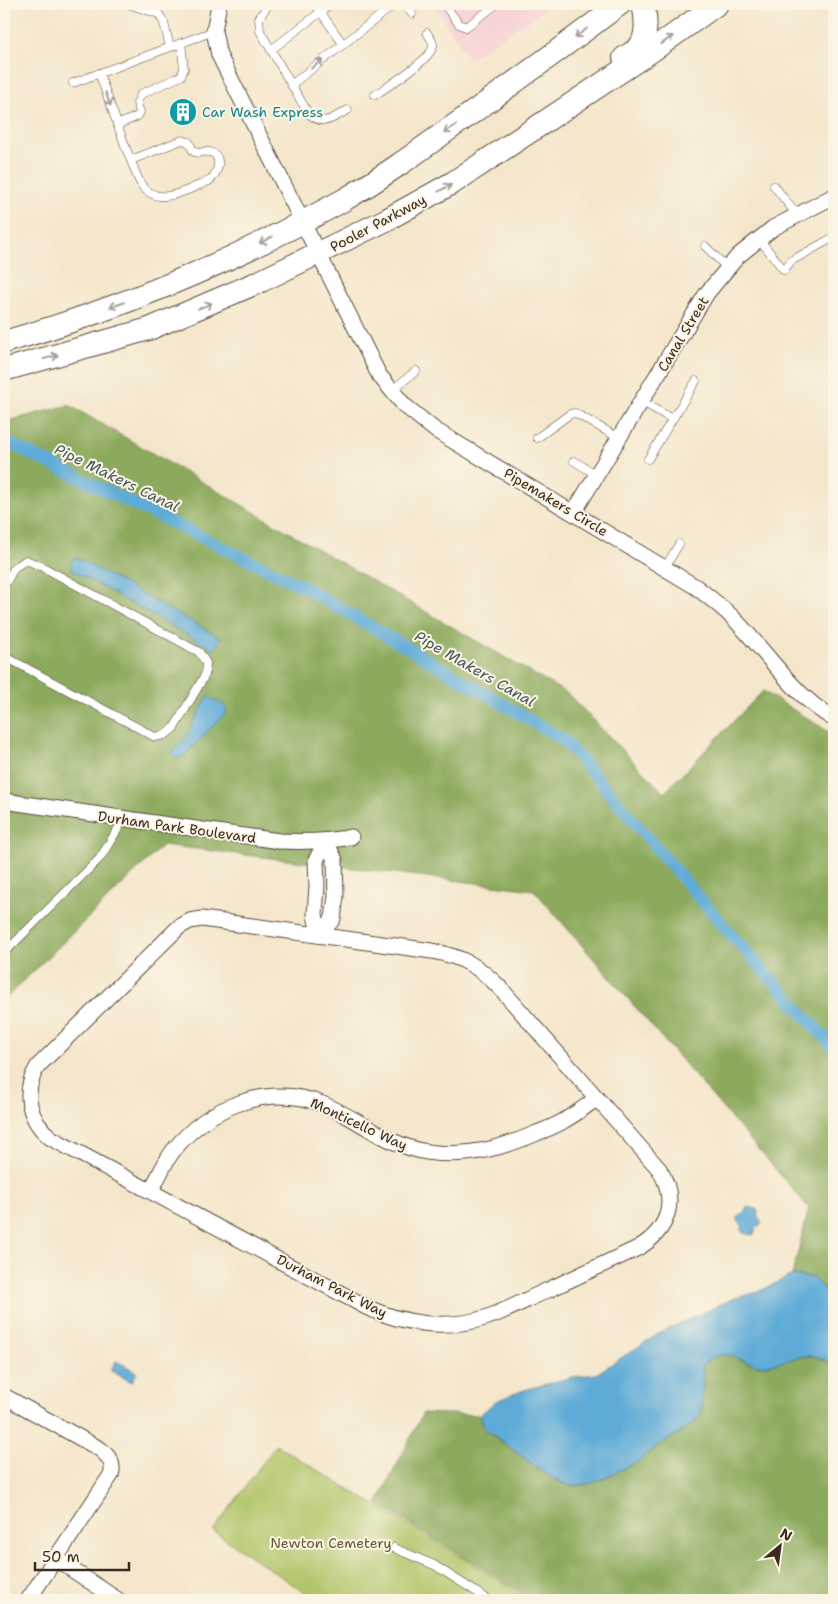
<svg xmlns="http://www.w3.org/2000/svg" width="838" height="1604" font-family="'Shantell Sans',sans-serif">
  <rect width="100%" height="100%" fill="#fcf5e5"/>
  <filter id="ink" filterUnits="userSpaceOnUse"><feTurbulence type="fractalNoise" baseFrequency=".02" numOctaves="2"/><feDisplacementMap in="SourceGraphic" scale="10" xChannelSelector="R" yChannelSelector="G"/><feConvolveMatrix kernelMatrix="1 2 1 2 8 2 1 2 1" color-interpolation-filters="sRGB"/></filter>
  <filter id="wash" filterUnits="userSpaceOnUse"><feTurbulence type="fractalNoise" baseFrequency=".0096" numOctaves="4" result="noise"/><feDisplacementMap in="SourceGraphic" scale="20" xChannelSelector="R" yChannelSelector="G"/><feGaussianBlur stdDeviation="1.12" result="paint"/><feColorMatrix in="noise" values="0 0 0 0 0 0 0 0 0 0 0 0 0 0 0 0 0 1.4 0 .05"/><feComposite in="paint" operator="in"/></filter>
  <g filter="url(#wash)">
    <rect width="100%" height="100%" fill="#f4e6cb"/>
    <polygon fill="#f7cfd3" points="433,4 553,4 469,59"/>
    <polygon fill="#b1c569" stroke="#767844" points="276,1445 532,1600 316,1600 213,1531"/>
    <g fill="#8caa5d" stroke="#646a3e">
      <polygon points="69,405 568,694 664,793 763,691 834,735 834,1300 813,1278 792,1275 809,1208 534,890 163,845 4,1000 4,422"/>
      <path d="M725,1353C735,1357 748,1364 758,1365C785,1366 813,1343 834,1368V1600H535L377,1504L423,1413L480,1415L484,1428C500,1441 551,1482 570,1486C598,1491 670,1438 696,1422L702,1387L703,1364L713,1357Z"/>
    </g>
    <g fill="#5eabd7" stroke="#4c6a7a">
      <polygon points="76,557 221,638 214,650 72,570 71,561"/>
      <polygon points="208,696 227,707 225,709 227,712 184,756 176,758 172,753 185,738"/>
      <path d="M747,1207L757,1209L758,1211L757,1216L761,1221V1224L755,1228V1233L752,1235L743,1233L741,1231L743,1226L738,1221C738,1216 739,1215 744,1214L745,1209Z"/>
      <path d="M792,1275L813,1278L834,1300V1368C812,1341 785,1368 757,1365C754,1365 749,1362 746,1361C727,1354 721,1351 703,1364C702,1378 704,1399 701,1412C697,1430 653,1443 641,1460L593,1483L570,1486L550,1477L484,1428L480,1415L496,1401L524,1390L573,1377L596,1374L660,1333L732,1299L758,1292Z"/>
      <polygon points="116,1361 137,1372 132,1382 111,1371"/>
    </g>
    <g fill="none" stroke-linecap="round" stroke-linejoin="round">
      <polyline stroke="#5eabd7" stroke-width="12" points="4,441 302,586 564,740 733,937 834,1048"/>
    </g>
  </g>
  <g filter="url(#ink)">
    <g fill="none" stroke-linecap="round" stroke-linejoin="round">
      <defs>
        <g id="service">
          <polyline points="128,4 159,14 164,23 170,47"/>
          <path d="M269,4L259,18L260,31L308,113C324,127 331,119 348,110"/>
          <polyline points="315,4 343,44"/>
          <polyline points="405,4 412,14"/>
          <polyline points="444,4 459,24 466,27 497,4"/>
          <polyline points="271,50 331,4"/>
          <path d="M99,73L127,151C132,161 135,174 141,184C157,209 189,189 209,181C224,168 221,146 198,153L193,151L189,142L182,140L131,160"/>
          <polyline points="73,83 214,31"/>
          <polyline points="291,85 395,4"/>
          <path d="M375,95C386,87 436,57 433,44C432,40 429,36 427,33"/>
          <polyline points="117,125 138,116 140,112 137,103 141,94 181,76 184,69 181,43"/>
          <polyline points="774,186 797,215"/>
          <polyline points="759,239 784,270 791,261 834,237"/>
          <polyline points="705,246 727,268"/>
          <polyline points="392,390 416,371"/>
          <polyline points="641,401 672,419"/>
          <polyline points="537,438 570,414 575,413 619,438"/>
          <polyline points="648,459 696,381"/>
          <polyline points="574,461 597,475"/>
          <polyline points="664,569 679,544"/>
          <polyline points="4,587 14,568 26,560 43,567 199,652 206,663 205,675 174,728 165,735 155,737 4,656"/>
          <polyline points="4,953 100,858 124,819"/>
          <polyline points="394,1548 434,1565 489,1600"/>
        </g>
        <g id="minor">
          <path d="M219,4L214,31L219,55L379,375L404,405L435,430L696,587C710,598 725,609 737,622C769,655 794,696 834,719"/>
          <polyline points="574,512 707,293 738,256 773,228 834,196"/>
          <path d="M4,801L279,841C304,842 327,842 351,837"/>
          <path d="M202,919L432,951C463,957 479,966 501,989L659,1169C678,1200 669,1230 638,1248C608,1262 578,1276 548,1290C527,1299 507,1311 485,1318C446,1330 403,1324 366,1307L51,1138C28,1120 22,1091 38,1066L179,927L190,921Z"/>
          <polyline points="319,935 333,919 336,896 335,860 326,841"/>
          <polyline points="319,935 315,914 317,886 316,860 326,841"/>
          <path d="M151,1191C158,1178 164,1163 173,1151C208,1106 269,1082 325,1105C360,1120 389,1146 427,1152C466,1158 502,1148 537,1133C547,1129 556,1126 565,1120C576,1114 586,1106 596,1099"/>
          <path d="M4,1396L100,1449C108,1456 115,1463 111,1475L28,1600"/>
          <polyline points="56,1559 118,1600"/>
        </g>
        <g id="primary">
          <path d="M624,58C629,54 636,51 640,46C648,34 646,17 643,4"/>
          <path d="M4,342C121,309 235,260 342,201C380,179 416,153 452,127C509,87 564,46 620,4"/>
          <polyline points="4,370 149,329 261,281 386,220 454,182 653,50 717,4"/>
        </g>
      </defs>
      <use href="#service" stroke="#574638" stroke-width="9"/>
      <use href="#minor" stroke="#574638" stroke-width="17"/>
      <use href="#primary" stroke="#574638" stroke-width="24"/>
      <use href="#service" stroke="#fff" stroke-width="8"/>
      <use href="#minor" stroke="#fff" stroke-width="15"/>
      <use href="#primary" stroke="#fff" stroke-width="22"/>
    </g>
    <defs><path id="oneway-shaft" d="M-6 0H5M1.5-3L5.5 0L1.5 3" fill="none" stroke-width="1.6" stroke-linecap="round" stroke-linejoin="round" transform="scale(1.25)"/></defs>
    <g stroke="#a79f9a">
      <use href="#oneway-shaft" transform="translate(581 33) rotate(143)"/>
      <use href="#oneway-shaft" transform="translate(667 40) rotate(-36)"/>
      <use href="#oneway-shaft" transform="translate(317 64) rotate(-38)"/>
      <use href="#oneway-shaft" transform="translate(108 99) rotate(70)"/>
      <use href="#oneway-shaft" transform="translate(450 129) rotate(145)"/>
      <use href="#oneway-shaft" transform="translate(445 188) rotate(-29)"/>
      <use href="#oneway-shaft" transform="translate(266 240) rotate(153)"/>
      <use href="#oneway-shaft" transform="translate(117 305) rotate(161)"/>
      <use href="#oneway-shaft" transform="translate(205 306) rotate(-23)"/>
      <use href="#oneway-shaft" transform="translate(51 357) rotate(-15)"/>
    </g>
  </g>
  <defs>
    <symbol id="building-disc" viewBox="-11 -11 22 22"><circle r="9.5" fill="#0f9aa8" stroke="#fcf5e5"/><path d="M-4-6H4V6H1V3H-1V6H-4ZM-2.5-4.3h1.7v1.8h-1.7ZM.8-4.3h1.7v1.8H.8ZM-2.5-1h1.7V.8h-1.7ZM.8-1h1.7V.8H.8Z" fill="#fff"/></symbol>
  </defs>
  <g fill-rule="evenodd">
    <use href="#building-disc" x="167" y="96" width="32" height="32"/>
  </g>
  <g text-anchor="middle" stroke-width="4" stroke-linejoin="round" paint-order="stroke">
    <g font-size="14" fill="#0d838f" stroke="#fcf5e5" text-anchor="start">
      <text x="202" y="117">Car Wash Express</text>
    </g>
    <g font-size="14" fill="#3b2a1e" stroke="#fcf5e5">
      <text transform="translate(378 223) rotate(-28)" y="5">Pooler Parkway</text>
      <text transform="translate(683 334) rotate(-59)" y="5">Canal Street</text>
      <text transform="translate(556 502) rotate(31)" y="5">Pipemakers Circle</text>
      <text transform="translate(177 827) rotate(8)" y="5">Durham Park Boulevard</text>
      <text transform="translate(359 1124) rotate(25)" y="5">Monticello Way</text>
      <text transform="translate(332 1286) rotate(27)" y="5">Durham Park Way</text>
    </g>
    <g font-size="14" fill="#5e5834" stroke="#fcf5e5">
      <text x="331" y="1548">Newton Cemetery</text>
    </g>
    <g font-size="15" font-style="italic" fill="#47575f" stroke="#fcf5e5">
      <text transform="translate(117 478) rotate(26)" y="5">Pipe Makers Canal</text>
      <text transform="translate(475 669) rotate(30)" y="5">Pipe Makers Canal</text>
    </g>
  </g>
  <rect width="838" height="1604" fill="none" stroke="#fcf5e5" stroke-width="20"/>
  <g transform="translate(780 1546) rotate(29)" stroke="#fcf5e5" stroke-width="4" paint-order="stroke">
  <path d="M0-4L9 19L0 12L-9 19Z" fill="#3b2a1e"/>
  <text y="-8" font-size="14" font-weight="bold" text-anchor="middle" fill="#3b2a1e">N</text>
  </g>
  <path d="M35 1562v8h94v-8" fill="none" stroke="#3b2a1e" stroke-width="2.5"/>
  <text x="42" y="1562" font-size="15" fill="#3b2a1e" stroke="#fcf5e5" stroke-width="4" paint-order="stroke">50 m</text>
</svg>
